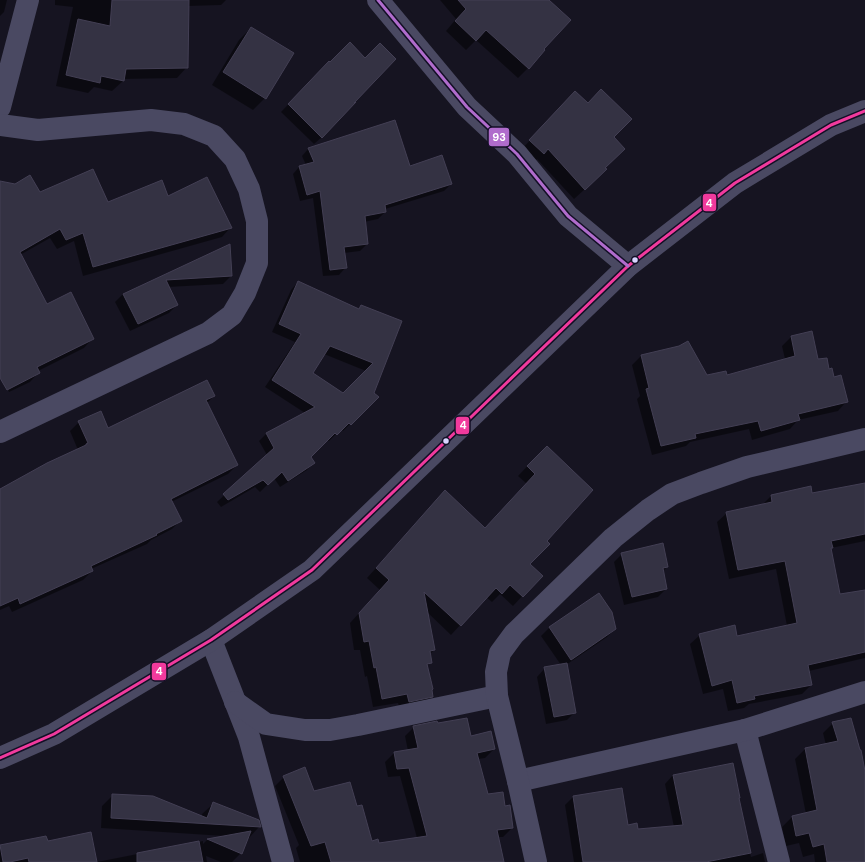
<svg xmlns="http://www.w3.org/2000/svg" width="865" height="862" font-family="'DM Sans',sans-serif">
  <rect width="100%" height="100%" fill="#161421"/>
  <g fill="#0007" fill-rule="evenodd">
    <polygon points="0,0 7,0 4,12 0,16"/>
    <polygon points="55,0 226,0 221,5 188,6 187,67 177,78 123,79 123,81 112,91 94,87 88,93 56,86 73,7 55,5"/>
    <polygon points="440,0 548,0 543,49 528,68 518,78 476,40 466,50 446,31 456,19"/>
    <polygon points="251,28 265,98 253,110 212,85 239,40"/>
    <polygon points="329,62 322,137 314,144 281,112"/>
    <polygon points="565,103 588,104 613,137 604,168 595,180 574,199 537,159 533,163 520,151"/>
    <polygon points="309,148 409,167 451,184 444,191 385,209 385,212 378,219 364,222 367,244 360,251 344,253 346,267 339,275 323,276 313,198 300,201 293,174 300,166 306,165 302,156"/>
    <polygon points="0,182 39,194 107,204 168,197 231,227 222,237 83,276 74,241 57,249 50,238 20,255 47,305 93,338 84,348 38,371 39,372 30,382 9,392 3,377 0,380"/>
    <polygon points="229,246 231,276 223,284 168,287 177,305 169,313 130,331 115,302 123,294"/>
    <path d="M298,282L358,309L361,306L401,322L373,393L377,397L343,431L341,429L329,441L327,440L310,457L314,462L307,470L280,487L274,478L260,492L255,487L221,507L217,502L267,455L259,441L266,434L305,413L265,387L295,342L272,332L291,290ZM324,354L366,371L343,394L312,373Z"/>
    <polygon points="811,332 817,361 833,378 846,402 838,411 798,420 790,429 752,440 749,429 690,442 686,446 652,455 637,399 640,396 632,365 641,356 679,347 707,376 726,376 785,359 782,346 791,337"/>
    <polygon points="214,396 207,403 237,465 228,474 171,502 180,521 172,529 151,540 147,544 91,569 92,571 83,580 12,612 9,606 0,610 0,491 78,450 70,431 79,422 108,429"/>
    <polygon points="537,456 545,541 528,564 541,576 513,606 500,594 492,602 486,597 451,635 427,612 434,650 429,655 431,662 427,666 432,696 422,706 400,710 398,703 373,707 367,676 365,677 360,650 354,650 350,623 380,590 367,578 436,501 485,529 527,484 518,476"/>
    <polygon points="865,484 865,541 831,548 830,549 839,596 865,591 865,658 809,671 811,685 802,694 749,704 744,708 728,711 723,689 703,694 690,644 700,635 737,637 787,626 776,569 729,579 717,522 727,513 762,505 771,496 810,487 811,495"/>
    <polygon points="622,554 667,567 663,571 666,589 658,597 624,605 614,562"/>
    <polygon points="598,595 615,629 607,637 566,665 575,712 567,720 546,724 537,677 545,668 561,665 541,636 549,628"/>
    <polygon points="833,723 865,771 865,862 815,862 814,854 803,857 799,843 786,846 782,827 792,817 806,814 795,759 805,749 826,745 823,733"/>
    <polygon points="414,727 470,737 494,749 485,758 478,759 487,795 504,807 512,828 503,837 497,837 503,862 300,862 296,848 299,845 275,786 284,777 314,792 356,807 371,842 378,844 417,838 400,776 388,777 385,762 394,753 408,751 405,736"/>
    <polygon points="673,775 738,798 751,857 763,853 765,862 574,862 565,805 573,797 621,789 627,826 638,830 674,827 665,784"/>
    <polygon points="113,795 201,817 202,814 214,803 258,820 259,827 249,838 247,838 241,853 232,862 221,862 206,856 207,862 97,862 203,841 203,844 207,840 224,837 224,836 101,828 102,806"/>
    <polygon points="46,837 47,842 96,862 0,862 0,846"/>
  </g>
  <g fill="#343243" stroke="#433f54" fill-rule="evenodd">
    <polygon points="112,0 189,0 188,68 126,69 124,81 101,76 100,83 66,75 78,19 110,26"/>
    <polygon points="458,0 549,0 571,20 544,49 545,50 529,69 486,30 476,41 455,21 466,9"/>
    <polygon points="251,27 294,53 266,99 223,72"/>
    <polygon points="350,42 365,58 380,43 396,59 354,103 356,102 322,138 288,104 329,61 330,62"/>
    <polygon points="601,89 632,119 614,137 625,149 605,168 607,169 585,190 548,149 544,154 529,140 575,91 588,103"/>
    <polygon points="395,120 410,166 442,155 452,184 385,205 386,212 365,216 368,244 344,247 347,268 330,270 320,191 307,195 299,166 314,162 308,148"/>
    <polygon points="93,169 108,202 162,180 168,196 207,177 232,228 93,267 83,233 66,240 60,229 20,252 47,304 71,292 94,339 37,367 40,373 7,390 0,378 0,181 15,184 30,175 40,192"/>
    <polygon points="230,244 232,276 166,280 178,305 138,324 123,294"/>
    <path d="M298,281L359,309L361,305L402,321L374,393L379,397L351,425L349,423L337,435L335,433L311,457L315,463L288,481L282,472L268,485L263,480L228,500L223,494L274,448L266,433L315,407L272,380L301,334L279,324ZM330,346L373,363L343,393L313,373Z"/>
    <polygon points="812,331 818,359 827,358 829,369 832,368 834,377 841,375 848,402 798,414 800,420 761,431 758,421 695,434 696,438 661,446 646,389 649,388 641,355 679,346 688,341 707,375 726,371 727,375 795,356 791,336"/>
    <polygon points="207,380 215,396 206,400 238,465 171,499 182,521 156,534 157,535 91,566 93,571 20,604 18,598 0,606 0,489 47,463 86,445 86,444 88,443 78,421 101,411 108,428"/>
    <polygon points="547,446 593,490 547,541 550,544 530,564 543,576 523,597 510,585 502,594 496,588 461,626 424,592 435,650 430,651 432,663 427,664 433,689 432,690 433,697 409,702 407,694 382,699 376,667 374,668 369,641 364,642 359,613 389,580 376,568 445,490 485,528 535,474 527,466"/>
    <polygon points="865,483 865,534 831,541 833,548 831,548 840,594 865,590 865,652 808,665 812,685 754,696 755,699 737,703 732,680 712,686 699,634 735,625 737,636 797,623 785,561 738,570 726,512 772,502 771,495 811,486 812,493"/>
    <polygon points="663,543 668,567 663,568 667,589 632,597 621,553"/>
    <polygon points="599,593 612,612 616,629 571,660 549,627"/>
    <polygon points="567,663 576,713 554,717 544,667"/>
    <polygon points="467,718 471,736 491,731 495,749 477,753 488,794 503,792 505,806 510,805 513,828 497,830 504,862 331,862 325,842 311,846 283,776 305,767 314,791 350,782 357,806 362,805 372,841 378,839 379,843 427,836 409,768 397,769 394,752 418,748 413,726 437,721 438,723"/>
    <polygon points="851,718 860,750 861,750 865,771 865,862 827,862 824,844 813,847 809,833 796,836 792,816 817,810 805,748 838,741 832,722"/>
    <polygon points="733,763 740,798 739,798 751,853 706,862 583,862 573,796 622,788 628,825 637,823 638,829 683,825 673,775"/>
    <polygon points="112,794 153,796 207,818 213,802 259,820 261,827 111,818"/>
    <polygon points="251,831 242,854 207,839"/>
    <polygon points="91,832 97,862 29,862 28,858 10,862 3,862 0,845 46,836 48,841"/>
    <polygon points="199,841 203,862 137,862 137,853"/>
  </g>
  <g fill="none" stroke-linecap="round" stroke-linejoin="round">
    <g stroke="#4a4962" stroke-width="22">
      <polyline points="378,0 467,107 517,154 568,216 628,266"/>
      <polyline points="0,107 28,0"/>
      <polyline points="0,125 38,130 151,120 184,124 214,136 235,159 249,189 257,221 257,263 245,293 232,315 208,333 0,432"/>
      <polyline points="211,640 249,737 283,862"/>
      <polyline points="235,702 266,724 305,730 330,730 358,725 497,696"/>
      <polyline points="745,730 779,862"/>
      <polyline points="518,781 745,730 865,692"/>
      <polyline points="536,862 518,781 497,696 496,672 500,653 514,634 613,538 648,510 672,494 701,483 747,467 865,439"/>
    </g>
    <polyline stroke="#4a4962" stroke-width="22" points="0,758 54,734 211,640 312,570 628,266 735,183 831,125 865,111"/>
    <defs>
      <polyline id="bus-1" points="0,758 54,734 211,640 312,570 628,266 735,183 831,125 865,111"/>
      <polyline id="bus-2" points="378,0 467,107 517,154 568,216 628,266"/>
    </defs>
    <use href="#bus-1" stroke="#130f26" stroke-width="6"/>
    <use href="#bus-2" stroke="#130f26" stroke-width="6"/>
    <use href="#bus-1" stroke="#f13a9d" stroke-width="3"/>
    <use href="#bus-2" stroke="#b06ccc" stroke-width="3"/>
  </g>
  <g fill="#d9d4ff" stroke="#130f26" stroke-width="1.5">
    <circle cx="635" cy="260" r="3.5"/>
    <circle cx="446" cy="441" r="3.5"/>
  </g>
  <g stroke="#130f26" stroke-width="1.5">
    <rect x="488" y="127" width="22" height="20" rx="4" fill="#b06ccc"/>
    <rect x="702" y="193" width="15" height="19" rx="4" fill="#f13a9d"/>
    <rect x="455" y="416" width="15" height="19" rx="4" fill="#f13a9d"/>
    <rect x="151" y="662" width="16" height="19" rx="4" fill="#f13a9d"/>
  </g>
  <g font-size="11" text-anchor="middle" font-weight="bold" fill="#fff">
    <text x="499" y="141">93</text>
    <text x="709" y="207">4</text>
    <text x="463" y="429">4</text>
    <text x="159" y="675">4</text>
  </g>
</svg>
